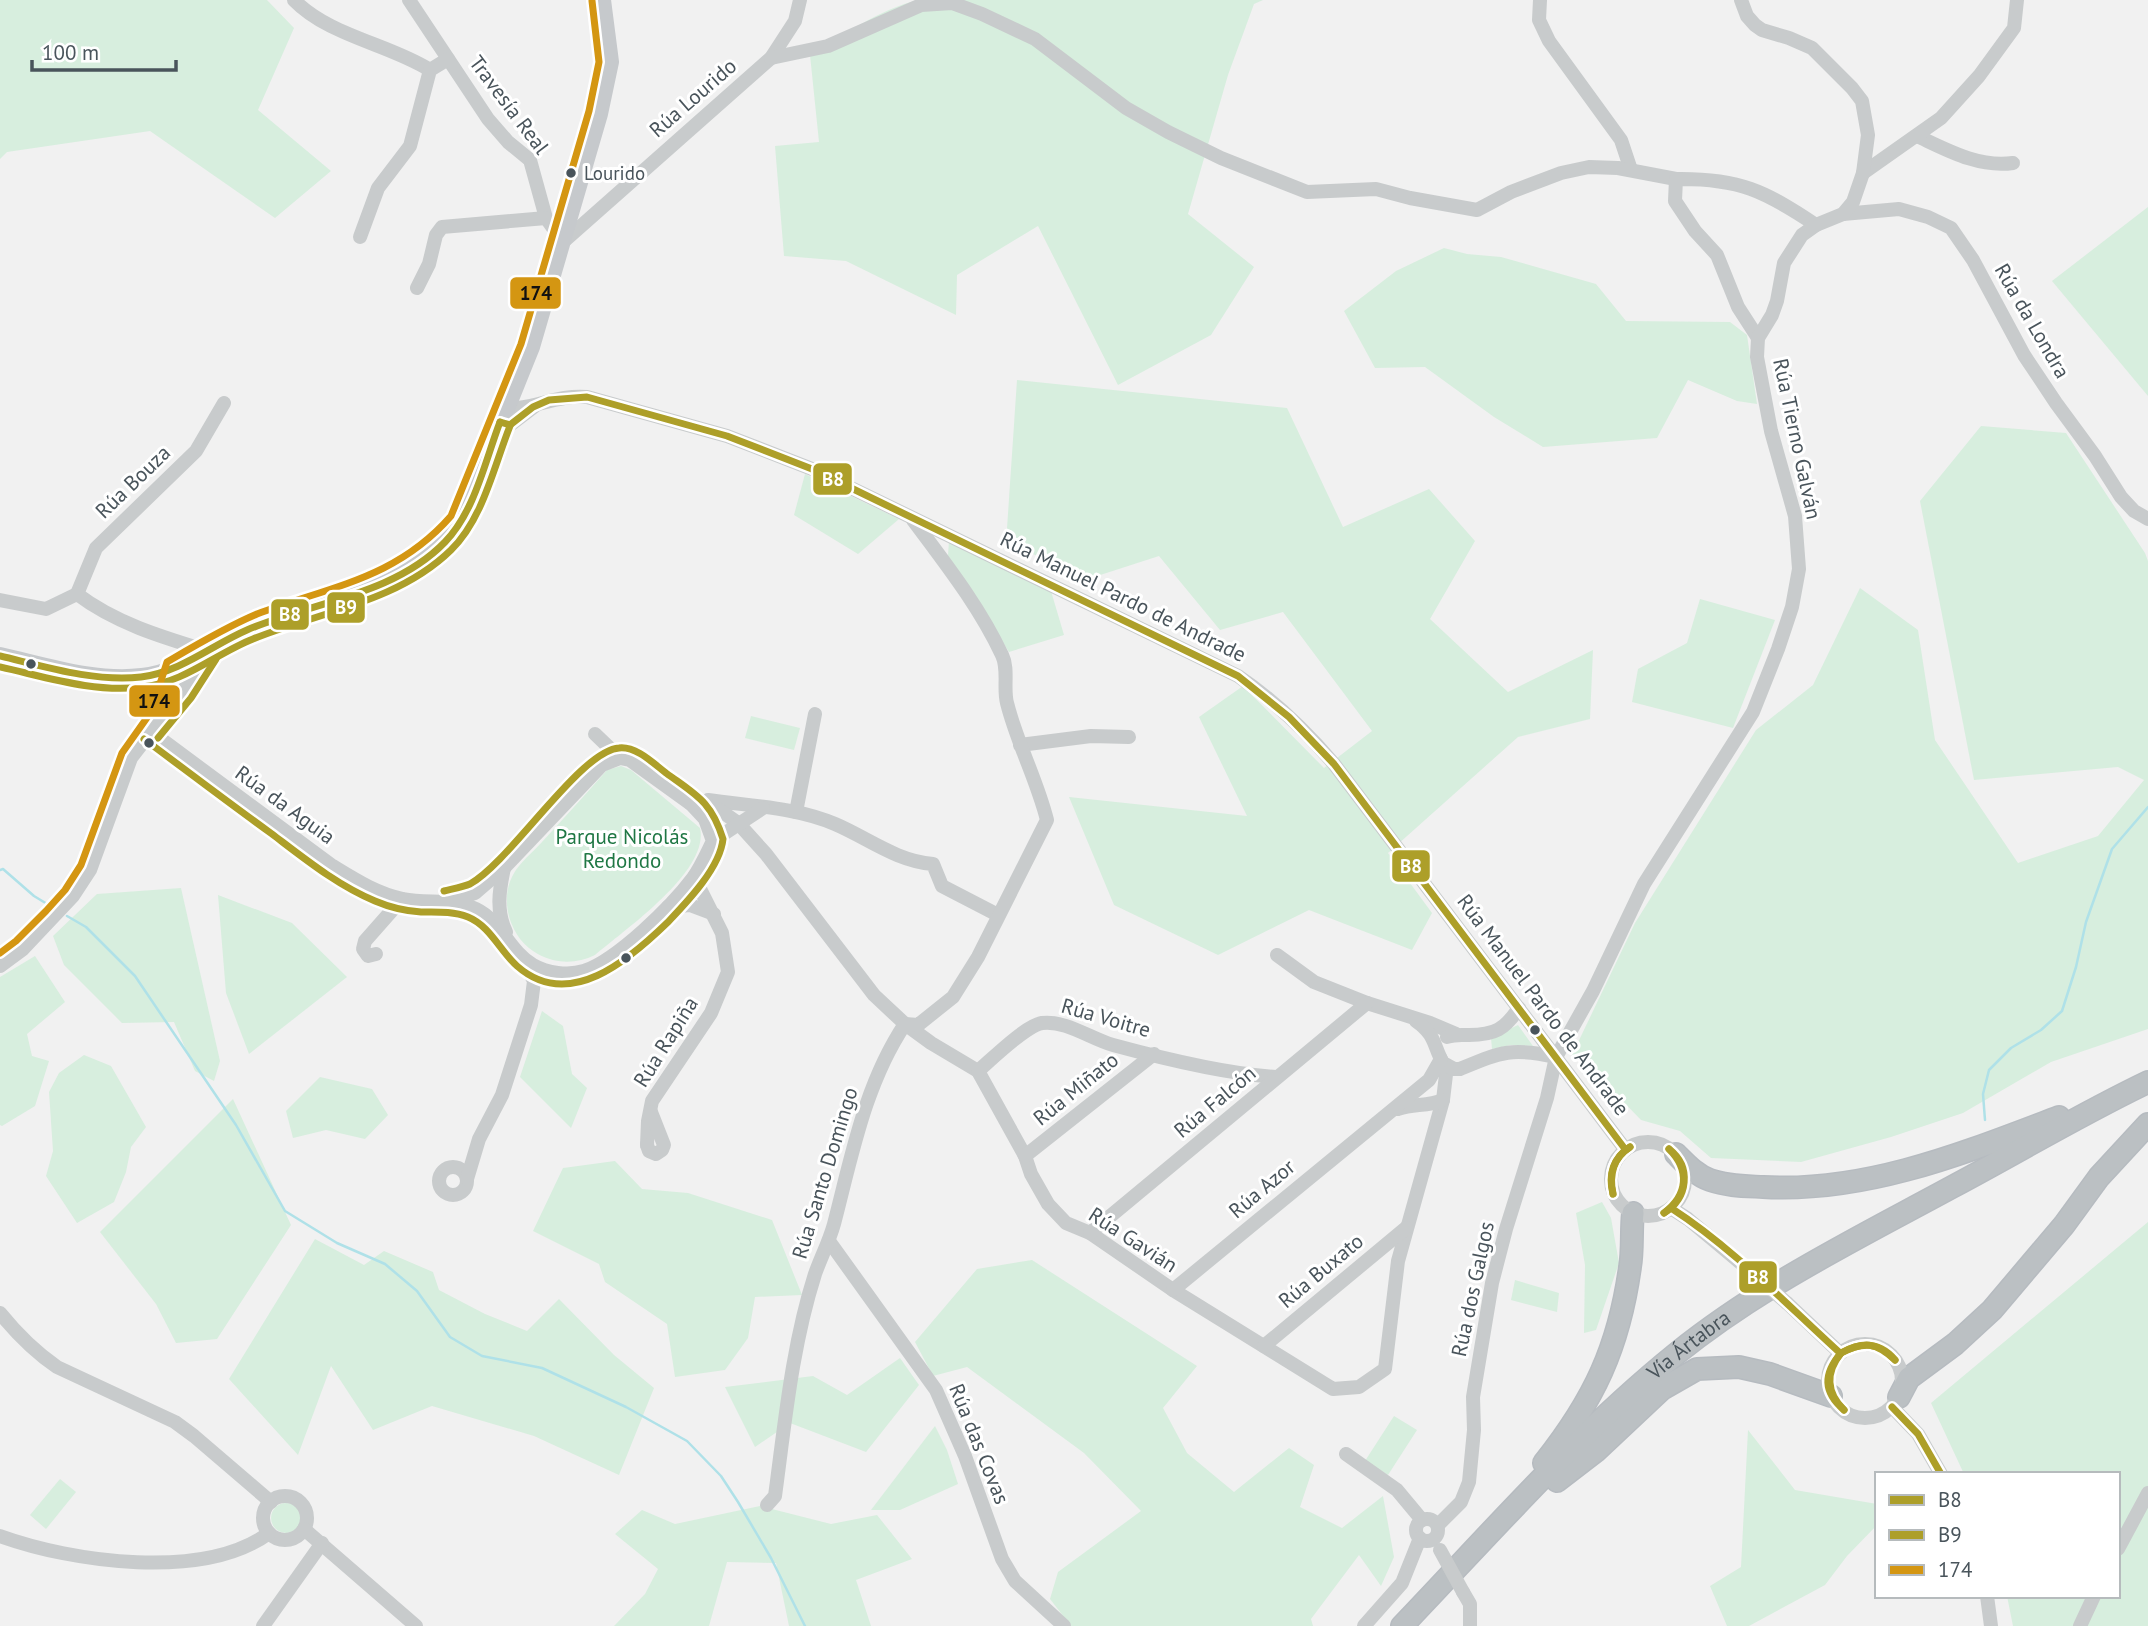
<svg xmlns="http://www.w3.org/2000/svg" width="2148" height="1626" font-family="'PT Sans',sans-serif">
  <rect width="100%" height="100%" fill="#f1f1f1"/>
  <g fill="#d7eede">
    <polygon points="0,0 267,0 294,28 258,110 331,171 275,218 150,131 7,152 0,159"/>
    <path d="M918,0H1263L1254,4L1228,75L1188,214L1254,267L1211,335L1118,385L1038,226L957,275L956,315L846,261L784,256L775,146L819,142L810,55C844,34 879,10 918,0Z"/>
    <polygon points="2148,207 2148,396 2052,281"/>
    <polygon points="1444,248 1467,254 1501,257 1596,284 1626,321 1730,322 1747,335 1757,404 1737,401 1688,380 1657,438 1543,447 1494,417 1425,367 1375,368 1344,311 1396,271"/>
    <polygon points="1017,380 1287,408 1343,527 1429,489 1475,541 1430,619 1508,692 1593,650 1590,719 1518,737 1388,853 1432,913 1412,950 1309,910 1218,955 1114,905 1069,797 1247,816 1199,717 1243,686 1324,768 1372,731 1283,612 1220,630 1159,556 1091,578 1006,543"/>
    <polygon points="1981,426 2066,433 2145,553 2148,561 2148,1029 2051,1062 1963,1113 1891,1137 1801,1162 1711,1158 1680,1131 1641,1120 1613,1091 1572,1055 1635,923 1756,730 1813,685 1860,588 1918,630 1935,740 2018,863 2098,836 2144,780 2118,767 1974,780 1920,501"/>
    <polygon points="805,474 899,519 858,554 794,515"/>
    <polygon points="949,540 1051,591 1064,635 1009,652 948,556"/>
    <polygon points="1700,599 1775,620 1733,728 1632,702 1638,669 1687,643"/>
    <polygon points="751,716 800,728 794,750 745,738"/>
    <path d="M621,766L631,770L700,828C710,871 624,930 595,955C575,965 552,964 533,951C510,936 499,900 513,875C519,863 533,852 542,842C564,818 586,794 607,770Z"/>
    <polygon points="181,888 220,1061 214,1081 195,1071 174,1022 122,1023 64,965 53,936 97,894"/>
    <polygon points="218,895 292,923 347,977 249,1054 226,993"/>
    <polygon points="35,956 65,1002 27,1034 32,1056 49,1061 35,1106 2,1126 0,1125 0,977"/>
    <polygon points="542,1011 563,1026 572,1074 587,1088 571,1128 520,1077"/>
    <polygon points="1518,1025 1533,1046 1511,1045 1492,1049 1491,1038"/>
    <polygon points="84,1055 111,1066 146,1127 131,1147 126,1172 114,1202 77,1223 46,1176 53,1151 49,1092 59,1073"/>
    <polygon points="320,1077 372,1089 388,1115 365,1139 326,1130 293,1138 286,1111"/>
    <polygon points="233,1099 291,1225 217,1339 176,1343 156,1304 100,1232"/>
    <polygon points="615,1161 642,1189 688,1193 772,1220 802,1295 755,1297 748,1338 725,1370 675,1377 667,1324 605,1282 599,1264 533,1231 563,1168"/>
    <polygon points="1602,1202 1611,1218 1619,1263 1596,1330 1584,1333 1585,1265 1576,1213"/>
    <polygon points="2148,1222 2148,1626 2013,1626 2007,1596 2118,1596 2118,1474 1964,1474 1931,1403"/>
    <polygon points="315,1239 364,1265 384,1251 433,1272 439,1290 485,1314 527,1331 559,1299 614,1355 654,1388 619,1475 534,1436 432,1406 373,1430 331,1366 298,1455 229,1379"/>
    <polygon points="1032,1260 1197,1366 1163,1408 1187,1453 1234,1492 1289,1448 1314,1465 1300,1507 1342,1528 1383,1496 1394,1557 1381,1586 1359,1555 1311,1619 1313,1626 1071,1626 1050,1599 1058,1572 1141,1511 1084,1453 967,1367 933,1376 915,1342 977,1269"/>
    <polygon points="1515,1280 1559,1293 1557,1312 1511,1300"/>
    <polygon points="900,1358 919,1385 866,1452 790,1423 755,1447 725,1387 813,1376 847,1395"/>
    <polygon points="1394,1416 1417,1430 1388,1475 1365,1461"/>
    <polygon points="935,1426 947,1450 958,1484 900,1510 871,1510"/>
    <polygon points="1748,1430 1795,1490 1877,1504 1877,1525 1847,1556 1825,1585 1749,1626 1727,1626 1710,1586 1741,1567"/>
    <polygon points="60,1479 76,1492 46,1529 30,1515"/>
    <circle cx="286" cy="1518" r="15"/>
    <polygon points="760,1506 831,1524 877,1515 912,1559 856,1580 871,1626 789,1626 776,1563 727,1562 709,1626 614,1626 645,1594 658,1569 615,1534 642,1510 675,1524"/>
  </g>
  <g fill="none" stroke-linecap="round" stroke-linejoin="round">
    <g stroke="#afe1e8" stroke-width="2.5">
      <polyline points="0,870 3,869 34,896 52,907"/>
      <polyline points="67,916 86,927 135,976 236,1125 285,1211 337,1243 385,1264 417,1291 450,1337 482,1356 542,1368 626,1407 687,1441 721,1476 738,1502 771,1558 805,1626"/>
      <polyline points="1985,1120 1983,1094 1989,1070 2011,1048 2041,1030 2062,1011 2076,967 2086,922 2112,849 2148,807"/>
    </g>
    <defs>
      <g id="highway">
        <path d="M1676,1154C1686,1164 1696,1175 1710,1180C1727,1186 1745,1186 1763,1187C1866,1193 1964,1153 2059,1117"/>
        <polyline points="1899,1397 1909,1378 1955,1344 1992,1310 2064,1225 2099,1177 2148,1124"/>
        <path d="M1544,1463C1594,1400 1619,1347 1630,1267C1633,1250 1631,1231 1633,1213"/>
        <polyline points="1557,1481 1596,1451 1662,1389 1697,1369 1739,1367 1770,1374 1831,1396"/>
        <path id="s1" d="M1402,1626C1490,1534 1577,1434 1676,1354C1760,1286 1858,1238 1952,1187C2018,1152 2081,1114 2148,1082"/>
      </g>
    </defs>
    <use href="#highway" stroke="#b6bbc0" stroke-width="24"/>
    <g stroke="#c8cbcc" stroke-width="14">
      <path d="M294,0C329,36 389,44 430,70"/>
      <polyline points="409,0 488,119 508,142 530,160 546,218 563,242 771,58 795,21 800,0"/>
      <polyline points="1540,0 1539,20 1549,41 1621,140 1631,170"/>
      <polyline points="771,58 828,46 921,5 952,3 982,14 1035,39 1126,108 1168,132 1221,158 1307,192 1376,189 1410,198 1477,210 1511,192 1561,173 1589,167 1618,168 1676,179"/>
      <path d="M1917,136C1947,150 1979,168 2013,163"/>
      <polyline points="1863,173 1941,118 1979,76 2014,28 2017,0"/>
      <polyline points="1843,214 1899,209 1928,217 1951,228 1973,260 2024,355 2056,403 2095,456 2121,497 2134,511 2148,519"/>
      <polyline points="360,237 378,188 410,146 430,70 448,59"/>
      <polyline points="417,288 429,264 436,235 442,227 546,218"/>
      <path d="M1758,338L1738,307L1717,255L1695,231L1675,201L1676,179C1739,178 1765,191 1816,225"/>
      <path d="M518,408C543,405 560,395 587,397L727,436L812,469L1238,676C1275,701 1305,730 1334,764L1625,1149"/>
      <polyline points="500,422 510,425 535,406"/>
      <polyline points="77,594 96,548 196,451 224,403"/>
      <path d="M0,600L46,609L77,594C115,623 162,637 208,651L183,691L131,758L90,870L73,896L23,949L0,966"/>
      <polyline points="164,709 174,670"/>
      <path d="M150,731L331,865C354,879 377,894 403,899C428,904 453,898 476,909C501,921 509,951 533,965C547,973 568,976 584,971C617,960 672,906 693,878C701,867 707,853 713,841L705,819L691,804L630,760L620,758L602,765L504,868L475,893L447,901"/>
      <polyline points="595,734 620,758"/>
      <polyline points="1020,745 1091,736 1129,737"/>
      <path d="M708,800C749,806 796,807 835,824C868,838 896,861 933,864L942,886L998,915"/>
      <polyline points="691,804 698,803 718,809 738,823 766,854 874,995 905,1024 931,1043 978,1071 1025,1156 1031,1174 1048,1204 1066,1223 1090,1233 1173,1290 1333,1389 1359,1387 1385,1369 1398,1261 1443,1100 1447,1066"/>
      <polyline points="796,812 815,714"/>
      <polyline points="713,841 763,808"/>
      <path d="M504,868C499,891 496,911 506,932"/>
      <polyline points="668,907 690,905 714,914"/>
      <polyline points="376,954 368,956 363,949 365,941 402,899"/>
      <polyline points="1277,955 1314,982 1367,1003 1430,1023 1456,1034"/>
      <path d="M1416,1021C1436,1035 1433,1045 1443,1063L1454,1069H1460C1501,1052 1511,1047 1556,1057"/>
      <path d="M1447,1037C1455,1034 1461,1035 1469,1035C1495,1035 1505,1029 1519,1008"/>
      <path d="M978,1071C992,1059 1025,1026 1042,1023C1066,1020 1091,1039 1113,1045C1161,1058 1227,1074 1276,1077"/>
      <path d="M1398,1109C1413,1103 1427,1107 1443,1100"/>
      <circle cx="1648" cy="1179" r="37"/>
      <polyline points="647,1145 648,1121 652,1101 711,1013 728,972 722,933 694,877"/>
      <polyline points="647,1145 649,1151 656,1154 662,1150 664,1145 651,1112"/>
      <polyline points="1025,1156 1154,1054"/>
      <circle cx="453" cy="1181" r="14"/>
      <polyline points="467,1179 479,1139 502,1095 531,1005 534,981 523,961"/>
      <polyline points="1671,1208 1688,1219 1743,1265"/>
      <polyline points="1090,1233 1367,1003"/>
      <polyline points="829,1241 936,1390 965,1456 1002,1559 1015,1581 1064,1626"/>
      <polyline points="1173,1290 1429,1080 1441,1059"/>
      <polyline points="1787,1303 1840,1353"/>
      <path d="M0,1313C17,1334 35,1352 57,1367L175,1422L194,1436L271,1502"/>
      <circle cx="1865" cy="1381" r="37"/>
      <polyline points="1264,1346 1406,1228"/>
      <polyline points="1892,1407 1918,1434 1941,1474"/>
      <polyline points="1346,1454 1397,1490 1422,1520"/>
      <circle cx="285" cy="1518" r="22"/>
      <path d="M767,1505L775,1496C785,1422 792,1346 815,1274C821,1257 829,1242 834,1224C852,1155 865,1084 905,1024L918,1025L953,997L978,957L1047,820C1037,780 1017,743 1007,703C1003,688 1009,669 1002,655C979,606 945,563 913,520"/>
      <circle cx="1427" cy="1530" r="11"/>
      <polyline points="1438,1525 1461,1502 1469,1482 1474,1430 1473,1397 1492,1283 1506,1229 1547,1098 1556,1057 1593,991 1644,884 1753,712 1778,649 1792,607 1799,569 1795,516 1771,431 1757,357 1758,338 1772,315 1777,301 1784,263 1802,235 1816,225 1843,214 1853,202 1863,173 1868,135 1862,101 1852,88 1812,48 1789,38 1762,30 1755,25 1747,16 1741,0"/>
      <polyline points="304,1529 416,1626"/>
      <path d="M0,1536C72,1562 204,1581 269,1533"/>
      <polyline points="2118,1549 2148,1493"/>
      <polyline points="1463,1592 1470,1604 1470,1626"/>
      <polyline points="1987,1596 1991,1626"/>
      <polyline points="263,1626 322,1543"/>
      <polyline points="1364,1626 1402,1583 1420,1538"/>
      <polyline points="2080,1626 2094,1596"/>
    </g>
    <path stroke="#c6c9cc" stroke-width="18" d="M0,656C45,666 96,683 142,677C181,673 210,647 244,631C318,596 428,592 466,508L531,347L599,114L610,62L602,0"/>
    <use href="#highway" stroke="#bbc0c3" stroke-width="21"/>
    <g stroke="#c8cbcc" stroke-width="14">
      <polyline points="1743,1265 1787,1303"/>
      <polyline points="1440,1550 1463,1592"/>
    </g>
    <defs>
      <g id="bus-1">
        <polyline points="500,422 510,425 533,407 549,400 587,397 727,436 812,469 1238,676 1289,717 1334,764 1625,1149"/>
        <path d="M0,656C46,667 94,682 141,677C181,672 212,645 247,630C312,602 394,595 445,542C475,511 485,461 500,422"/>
        <path d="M1613,1194C1608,1175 1613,1158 1630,1147"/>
        <path d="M1613,1194C1609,1175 1613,1158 1630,1147"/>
        <path d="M1671,1208C1733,1248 1786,1304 1840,1353"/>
        <path d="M1664,1213C1688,1195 1690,1170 1669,1149"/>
        <path d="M1664,1213C1688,1198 1692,1167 1669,1149"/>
        <path d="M1841,1353C1825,1373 1826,1392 1844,1410"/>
        <path d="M1841,1353C1823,1374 1823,1392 1844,1410"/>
        <path d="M1841,1353C1861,1342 1879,1341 1895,1360"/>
        <path d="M1841,1353C1864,1341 1876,1342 1895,1360"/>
        <polyline points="1892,1407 1918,1434 1941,1474"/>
      </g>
      <g id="bus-2">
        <path d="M0,667C46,677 94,693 142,687C184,683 215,654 253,639C319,612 398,602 451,550C483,519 494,466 510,426"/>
        <polyline points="158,738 191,698 216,659"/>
        <path d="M144,739C187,771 229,803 272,834C305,859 337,885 375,901C389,907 405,911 421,912C437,912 453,911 468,917C490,926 500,951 517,966C569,1012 629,960 668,922C687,902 720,868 723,839C711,801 696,795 666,773C653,763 636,746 619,748C580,751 511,861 470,884C463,887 452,889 444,891"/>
      </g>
      <path id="bus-3" d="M0,953L16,941L46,911L65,890L81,865L122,753L151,712L167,662C196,645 226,627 257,614C331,586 396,579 451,516L521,344L589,111L599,62L592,1"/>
    </defs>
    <use href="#bus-1" stroke="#fff" stroke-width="12"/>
    <use href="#bus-2" stroke="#fff" stroke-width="12"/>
    <use href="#bus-3" stroke="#fff" stroke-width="12"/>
    <use href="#bus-1" stroke="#ad9f29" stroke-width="7"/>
    <use href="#bus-2" stroke="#ad9f29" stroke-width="7"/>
    <use href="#bus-3" stroke="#d49612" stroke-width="7"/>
  </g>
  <g fill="#49545b" stroke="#fff" stroke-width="2.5">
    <circle cx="571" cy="173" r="6"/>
    <circle cx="31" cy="664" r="6"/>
    <circle cx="149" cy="743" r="6"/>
    <circle cx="626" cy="958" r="6"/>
    <circle cx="1535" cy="1030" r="6"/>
  </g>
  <g text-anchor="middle" stroke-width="6" stroke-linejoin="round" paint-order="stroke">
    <g font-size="19" fill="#49545b" stroke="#fff" text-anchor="start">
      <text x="584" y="180">Lourido</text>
    </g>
    <g font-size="21" fill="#49545b" stroke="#fff">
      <text transform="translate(693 98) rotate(-41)" y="7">Rúa Lourido</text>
      <text transform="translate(509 105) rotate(53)" y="7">Travesía Real</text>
      <text transform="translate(2032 321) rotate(60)" y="7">Rúa da Londra</text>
      <text transform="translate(1797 439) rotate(78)" y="7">Rúa Tierno Galván</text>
      <text transform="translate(133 482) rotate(-44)" y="7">Rúa Bouza</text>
      <text transform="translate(1123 597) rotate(26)" y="7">Rúa Manuel Pardo de Andrade</text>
      <text transform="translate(285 805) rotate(36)" y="7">Rúa da Aguia</text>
      <text transform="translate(1543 1005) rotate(53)" y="7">Rúa Manuel Pardo de Andrade</text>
      <text transform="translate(1106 1018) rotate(16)" y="7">Rúa Voitre</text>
      <text transform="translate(666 1042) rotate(-58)" y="7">Rúa Rapiña</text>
      <text transform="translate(1076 1089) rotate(-39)" y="7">Rúa Miñato</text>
      <text transform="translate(1215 1102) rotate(-40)" y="7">Rúa Falcón</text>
      <text transform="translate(825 1173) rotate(-73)" y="7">Rúa Santo Domingo</text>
      <text transform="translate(1262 1189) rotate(-40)" y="7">Rúa Azor</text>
      <text transform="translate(1133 1240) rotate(33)" y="7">Rúa Gavián</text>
      <text transform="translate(1321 1271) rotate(-40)" y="7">Rúa Buxato</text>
      <text transform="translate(1473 1289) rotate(-78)" y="7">Rúa dos Galgos</text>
      <text dy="7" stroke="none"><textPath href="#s1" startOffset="402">Vía Ártabra</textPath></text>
      <text transform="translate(979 1444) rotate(68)" y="7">Rúa das Covas</text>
    </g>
    <g font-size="21" fill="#1f7744" stroke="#fff">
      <text x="622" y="844">Parque Nicolás<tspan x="622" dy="24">Redondo</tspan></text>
    </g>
  </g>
  <g stroke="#fff" stroke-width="2.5">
    <rect x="509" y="276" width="53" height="34" rx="7" fill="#d49612"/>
    <rect x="812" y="462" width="41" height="34" rx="7" fill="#ad9f29"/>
    <rect x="326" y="591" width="40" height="33" rx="7" fill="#ad9f29"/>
    <rect x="270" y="598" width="40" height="33" rx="7" fill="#ad9f29"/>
    <rect x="128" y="684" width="53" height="34" rx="7" fill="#d49612"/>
    <rect x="1391" y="849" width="40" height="34" rx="7" fill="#ad9f29"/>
    <rect x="1738" y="1260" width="40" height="34" rx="7" fill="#ad9f29"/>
  </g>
  <g font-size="19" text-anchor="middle" font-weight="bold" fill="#fff">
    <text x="833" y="486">B8</text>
    <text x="346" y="614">B9</text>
    <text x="290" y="621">B8</text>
    <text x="1411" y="873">B8</text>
    <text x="1758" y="1284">B8</text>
  </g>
  <g font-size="19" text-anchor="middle" font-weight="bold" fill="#111">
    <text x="536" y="300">174</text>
    <text x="154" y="708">174</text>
  </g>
  <rect x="1875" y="1472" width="245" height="126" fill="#ffffff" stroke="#b6bbbd" stroke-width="2"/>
  <rect x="1889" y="1495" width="35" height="10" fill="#ad9f29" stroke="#b6bbbd" stroke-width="2"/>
  <text x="1938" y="1507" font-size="21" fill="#49545b">B8</text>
  <rect x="1889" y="1530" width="35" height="10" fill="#ad9f29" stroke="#b6bbbd" stroke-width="2"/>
  <text x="1938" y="1542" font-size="21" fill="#49545b">B9</text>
  <rect x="1889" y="1565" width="35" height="10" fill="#d49612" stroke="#b6bbbd" stroke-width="2"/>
  <text x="1938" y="1577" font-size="21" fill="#49545b">174</text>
  <path d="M32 60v10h144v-10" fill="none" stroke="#49545b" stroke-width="3.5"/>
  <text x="42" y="60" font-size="21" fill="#49545b" stroke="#ffffff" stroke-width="5" paint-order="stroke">100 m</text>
</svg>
